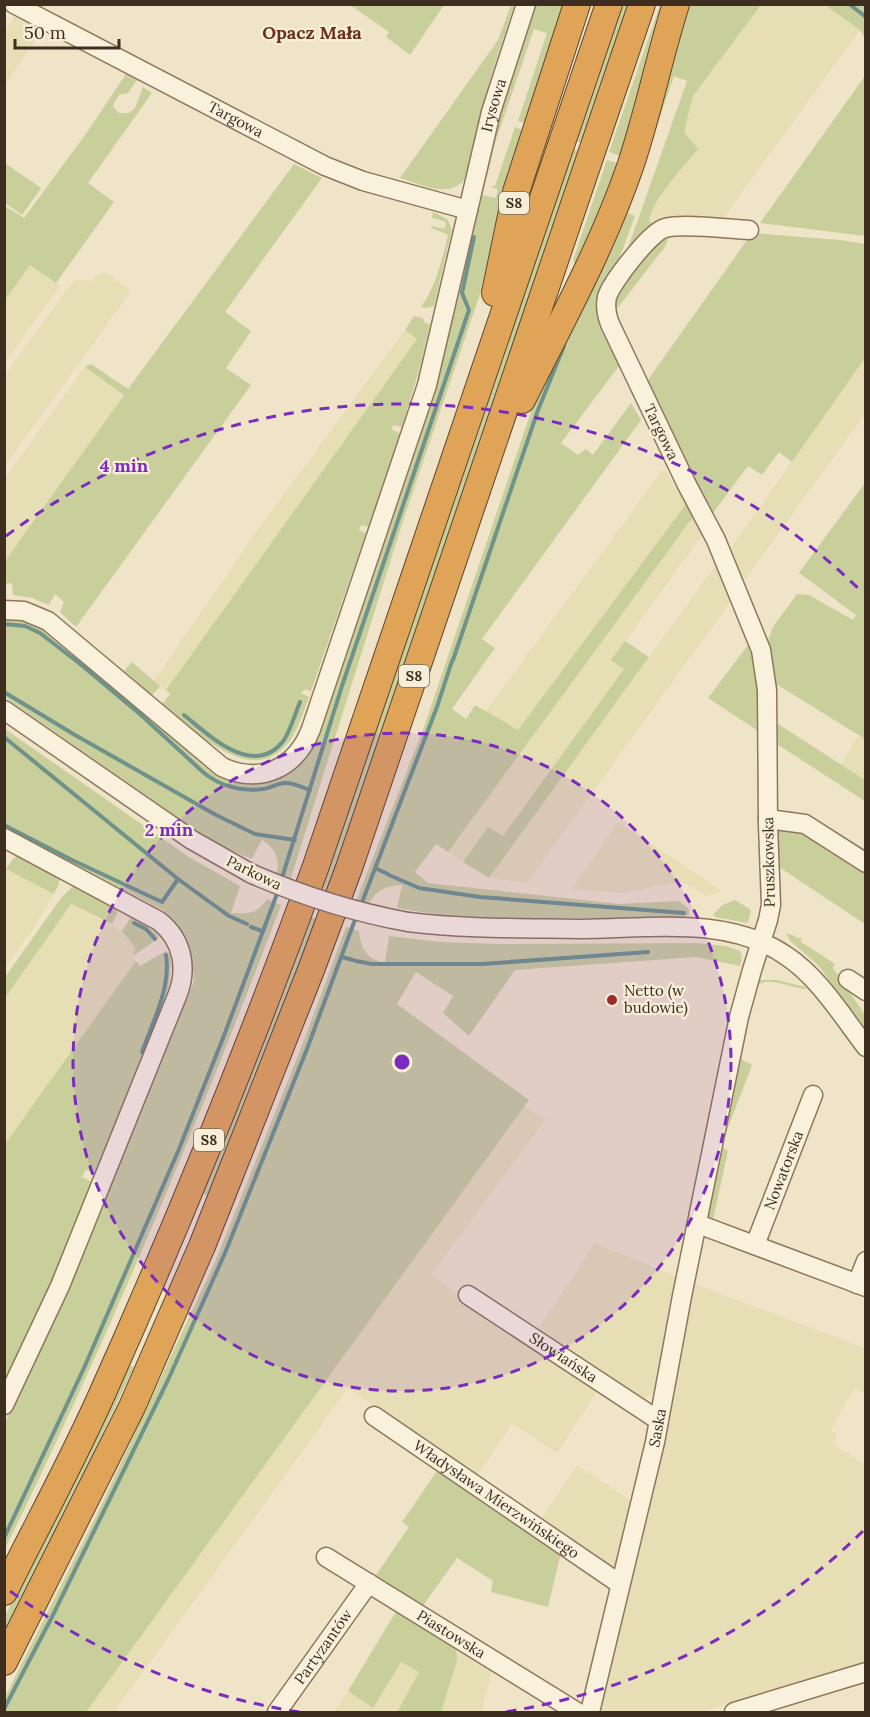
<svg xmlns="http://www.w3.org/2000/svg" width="870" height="1717" font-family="Lora,serif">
  <rect width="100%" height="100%" fill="#f0e4c8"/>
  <g fill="#e6deb5">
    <polygon points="761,5 825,5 860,30 718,225 654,224 649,221 650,215 666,189 698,149 684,132 693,96"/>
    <polygon points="15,16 43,29 5,85 5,31"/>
    <polygon points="30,265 60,286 5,362 5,300"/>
    <polygon points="104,271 131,291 5,466 5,375 74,280 90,281"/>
    <polygon points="405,330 417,339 166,690 154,681 256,532"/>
    <polygon points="865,358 865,414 741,585 728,552"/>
    <polygon points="85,367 124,395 5,561 5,478"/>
    <polygon points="664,468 686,504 518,731 485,712"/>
    <polygon points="693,517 702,535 612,660 624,669 503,837 488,827 463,862 448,852"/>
    <polygon points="716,565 731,601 527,883 489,878"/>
    <polygon points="859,735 865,739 865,780 841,764"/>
    <polygon points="618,822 721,890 717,894 705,896 686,884 673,883 622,893 572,889"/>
    <polygon points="4,868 54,894 33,929 5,967"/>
    <polygon points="71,904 122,931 135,948 133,956 136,961 5,1144 5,998"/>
    <polygon points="524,1107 546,1119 431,1275 597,1391 557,1453 512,1423 476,1477 348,1388 114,1712 86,1712"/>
    <polygon points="595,1243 679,1278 653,1394 642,1399 538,1330"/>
    <polygon points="689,1282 865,1348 865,1393 854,1388 831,1430 837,1435 832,1445 847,1452 865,1466 865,1662 701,1712 600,1712 662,1427"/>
    <polygon points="577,1465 633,1502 616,1568 605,1568 541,1519"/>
    <polygon points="456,1645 492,1668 482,1712 441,1712 457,1661"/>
    <polygon points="401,1662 419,1672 397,1712 335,1712 348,1691 373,1708"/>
  </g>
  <g fill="#c9cf9b">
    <polygon points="350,5 444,5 410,55 386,37 389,32"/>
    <path d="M511,5H514L490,79L464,180C447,199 421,184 400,178L498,40Z"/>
    <polygon points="532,5 568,5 528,124 518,121 547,33 534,29 495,143 487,176 483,176 493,132"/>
    <polygon points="621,5 629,5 582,143 575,141"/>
    <polygon points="660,5 668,5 623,157 609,152"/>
    <path d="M689,5H761L693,96L684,132L698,149C685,165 651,202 649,221L654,224H663L623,262L687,81L674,76L644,164L655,106Z"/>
    <polygon points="825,5 865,5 865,38 860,30"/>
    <polygon points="126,74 137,80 128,93 119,95 113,105 114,108 119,113 129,113 135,108 143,87 152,93 88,183 114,202 56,283 30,265 5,300 5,206 24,218 88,131"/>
    <polygon points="865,76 865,236 760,223"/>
    <path d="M515,127L525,131L501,203L481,291L403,521L290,881L276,874C281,860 274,847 262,840L252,859L226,848L190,826L5,697V620C14,620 23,620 31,624C52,632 70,650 87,664C118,690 149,717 180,745C192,755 202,767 215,774C253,796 295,779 316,742L390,516L474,224L481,184L484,185L482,195L496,198L498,190L490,186H495Z"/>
    <polygon points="572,149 579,151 357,804 326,893 319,891"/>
    <polygon points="607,160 620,164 580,258 575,264 573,260"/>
    <polygon points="5,163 41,188 22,215 5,203"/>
    <polygon points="294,164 322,178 225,312 251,331 226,368 251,385 76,627 60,612 64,602 55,594 49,605 32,598 13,595 12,583 5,584 6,596 5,596 5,561 124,395 85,367 91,364 128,389"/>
    <path d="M638,170L643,172L628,213L635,216L616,267L599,293L597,303L599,326L619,366L561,443L578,455L586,449L593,455L631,403L641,420L482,639L495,648L452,709L466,719L475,705L518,730L686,504L693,517L448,852L436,844L415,872L428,883L619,904L679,901L689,909V915L682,918H481L421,912L397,908L402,885C386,886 376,890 369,904L356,901L424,727L538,391Z"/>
    <path d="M433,212L447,219L452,229L434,306L427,308L421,307C436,286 442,260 448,235L431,228L432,226L444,229L446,224L444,221L432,218Z"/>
    <polygon points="672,231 664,248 612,315 611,304 652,241"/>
    <polygon points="752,233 840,240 865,244 865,358 792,462 779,452 762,475 748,466 710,517 645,384"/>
    <path d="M414,316L423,318L425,323L430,324L419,370L402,427L393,425L392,430L400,433L368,527L361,525L359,530L366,533L311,691L305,689L301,693L309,697C303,712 298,731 288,743C250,790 193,728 162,704L170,694L166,690L417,339L405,330Z"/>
    <polygon points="865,483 865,739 776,684 767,643 773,627 797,594 809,595 853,620 856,615 799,573"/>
    <polygon points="625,641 649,657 489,878 463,862 488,827 503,836 624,669 611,660"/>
    <polygon points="748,645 759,675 758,731 708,698"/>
    <polygon points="132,662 160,686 152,695 124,671"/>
    <polygon points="775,722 865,780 865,801 775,743"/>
    <path d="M5,729L189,857L240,886L231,913C248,913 255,916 267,899L281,905C198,1124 108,1339 5,1549L4,1424L55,1319L194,981C193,951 186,930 163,910L5,828Z"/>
    <polygon points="791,826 865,874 865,924 779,867 775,867 777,830 779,827"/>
    <polygon points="18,855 59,877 59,884 54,894 6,869 13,859"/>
    <polygon points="76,885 117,908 117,914 112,924 71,904 5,998 5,977 61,898 71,888"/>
    <polygon points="735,900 751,910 748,923 715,917 713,915 722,905"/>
    <polygon points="309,916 317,919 284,1008 209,1196 201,1193"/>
    <polygon points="131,917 154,931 159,936 155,941 133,956 135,948 122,931"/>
    <path d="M346,927L359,931C360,946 367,961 385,962L389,936L441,942L501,944L696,943L726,946L740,951L742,957L740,966L696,957L515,970L469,1036L443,1013L453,996L416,972L397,1004L529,1100L86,1712H5V1697L99,1510L215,1262L303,1043Z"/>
    <polygon points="786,933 795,936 796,938 801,938 801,942 835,964 833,968 865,1015 865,1029 818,965 790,941"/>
    <path d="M166,951L170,954C174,983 162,1008 153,1035C136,1082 116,1127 96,1173L86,1170L82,1177L92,1182V1186L58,1268L5,1386V1144L136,961L140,966Z"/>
    <path d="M755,980H777L805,987L807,989C791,989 769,975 756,986L741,1059L752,1065L721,1146L728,1151L713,1220L703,1217Z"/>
    <polygon points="126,1364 134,1367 48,1549 5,1635 5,1616 38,1551"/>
    <polygon points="437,1471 561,1553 548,1607 491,1592 493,1581 457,1558 422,1607 374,1578 409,1527 402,1522"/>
    <polygon points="398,1608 456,1645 457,1661 441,1712 397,1712 419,1672 401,1662 373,1708 348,1691"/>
  </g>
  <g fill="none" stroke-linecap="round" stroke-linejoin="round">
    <g stroke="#6f938a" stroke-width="4">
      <polyline points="849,4 866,17"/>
      <path d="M4,624L25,626L40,633L79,663L141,715L204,773C220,786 242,792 263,789C271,788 279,782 287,783C294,783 303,788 310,790"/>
      <polyline points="453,660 538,410 564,346"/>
      <polyline points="4,692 75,735 216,815 255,834 295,840"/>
      <path d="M184,715C209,735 254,780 284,740C291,729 295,714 300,702"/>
      <polyline points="4,737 178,879 229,916 247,924"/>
      <polyline points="4,825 72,860 162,902 178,879"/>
      <polyline points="375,868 388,874"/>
      <polyline points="389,875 419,888 480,897 684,913"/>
      <polyline points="281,881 342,686 469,310 462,293 474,237"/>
      <polyline points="361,905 437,707 452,661"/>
      <polyline points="134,923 146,929 155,939"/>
      <polyline points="251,927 262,931"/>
      <polyline points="342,957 353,960"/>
      <polyline points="356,961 372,964 482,964 648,952"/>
      <path d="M142,1052C153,1021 171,988 166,955"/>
      <polyline points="4,1538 84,1368 179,1149 225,1033 278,891"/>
      <polyline points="4,1709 52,1617 168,1380 225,1253 307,1049 356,917"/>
    </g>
    <defs>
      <g id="minor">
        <path id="s1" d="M14,4L325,166L363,181L468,210"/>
        <path id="s2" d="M4,610L24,611L48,621L222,767C261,785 296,768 311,729L427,385L491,112L526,4"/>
        <polyline points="4,710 192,840 252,874"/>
        <polyline points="768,819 805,824 866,863"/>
        <path d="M4,838L159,921C183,940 188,969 177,996L60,1286L4,1405"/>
        <path d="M408,922C465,929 523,928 581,929C648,929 726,915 785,955C819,977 842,1016 866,1047"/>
        <polyline points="848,979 866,991"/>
        <polyline points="698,1224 866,1287"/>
        <path id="s3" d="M755,1245L813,1095"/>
        <polyline points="857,1284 866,1261"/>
        <path id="s4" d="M468,1295L658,1420"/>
        <path id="s5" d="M374,1416L620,1584"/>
        <path id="s6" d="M326,1557L577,1712"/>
        <path id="s7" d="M277,1712L369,1583"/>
        <path id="s8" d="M590,1712L655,1442L682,1296L739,1017L752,970L768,920L771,905L768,825L767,690L761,650L716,540L686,483L610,324C607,316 605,306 607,297C611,283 651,231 665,228C684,223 728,229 749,230"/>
        <polyline points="734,1712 866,1672"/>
      </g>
      <g id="highway">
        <polyline points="495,293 516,192 577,4"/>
        <path d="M522,400C560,324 602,248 630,167C648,114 659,58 676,4"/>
        <path d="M4,1592C37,1525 73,1460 103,1392C180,1220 251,1044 316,866L609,4"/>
        <polyline points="4,1662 132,1407 202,1246 311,970 349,868 642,4"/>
      </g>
    </defs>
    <use href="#minor" stroke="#8d765c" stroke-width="21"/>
    <use href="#highway" stroke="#5b4430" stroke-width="28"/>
    <use href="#minor" stroke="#faf1dc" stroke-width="18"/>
    <use href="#highway" stroke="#e0a458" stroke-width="26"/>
    <defs>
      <path id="minor-bridge" d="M252,874C303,896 353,912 408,922"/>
    </defs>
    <use href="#minor-bridge" stroke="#8d765c" stroke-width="21" stroke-linecap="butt"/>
    <use href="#minor-bridge" stroke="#faf1dc" stroke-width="18"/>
  </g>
  <circle cx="402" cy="1062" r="329" fill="#7b2cbf" fill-opacity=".12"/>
  <g fill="none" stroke="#7b2cbf" stroke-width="3" stroke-dasharray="10 8">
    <circle cx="402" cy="1062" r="329"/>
    <path d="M863 1531A658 658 0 0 1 505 1712M299 1712A658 658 0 0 1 6 1588M6 536A658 658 0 0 1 863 593"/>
  </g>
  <circle fill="#9e2a2b" stroke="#f7eed8" stroke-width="2" cx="612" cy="1000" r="6"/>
  <g text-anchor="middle" stroke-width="4.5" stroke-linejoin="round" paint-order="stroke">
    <g fill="#f7eed8" stroke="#756857" stroke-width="1.5">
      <rect x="499" y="192" width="30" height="22" rx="4.5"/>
      <rect x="399" y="665" width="30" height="22" rx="4.5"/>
      <rect x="194" y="1129" width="30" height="22" rx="4.5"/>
    </g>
    <g font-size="14" font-weight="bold" fill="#3d2e20">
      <text x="514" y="208">S8</text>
      <text x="414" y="681">S8</text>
      <text x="209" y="1145">S8</text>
    </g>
    <g font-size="15" fill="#3d2e20" stroke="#f7eed8">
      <text dy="5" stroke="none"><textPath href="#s2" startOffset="1034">Irysowa</textPath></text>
      <text dy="5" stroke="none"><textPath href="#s1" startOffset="250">Targowa</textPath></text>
      <text transform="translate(661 432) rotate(64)" y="5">Targowa</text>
      <text transform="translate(769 862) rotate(-91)" y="5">Pruszkowska</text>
      <text transform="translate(254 873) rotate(26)" y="5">Parkowa</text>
      <text dy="5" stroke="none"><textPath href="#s3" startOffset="80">Nowatorska</textPath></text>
      <text dy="5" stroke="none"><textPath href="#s4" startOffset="114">Słowiańska</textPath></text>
      <text dy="5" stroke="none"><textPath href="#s8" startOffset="292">Saska</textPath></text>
      <text dy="5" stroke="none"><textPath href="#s5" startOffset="148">Władysława Mierzwińskiego</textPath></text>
      <text dy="5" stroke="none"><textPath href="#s6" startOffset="147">Piastowska</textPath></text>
      <text dy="5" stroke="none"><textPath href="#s7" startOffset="80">Partyzantów</textPath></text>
    </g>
    <g font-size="15" fill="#3d2e20" stroke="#f7eed8" text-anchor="start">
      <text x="624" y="996">Netto (w<tspan x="624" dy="17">budowie)</tspan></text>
    </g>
    <g font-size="18" font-weight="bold" fill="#6b2e1e" stroke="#f7eed8">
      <text x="312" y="39">Opacz Mała</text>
    </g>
  </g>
  <circle cx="402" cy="1062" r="9" fill="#7b2cbf" stroke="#f7eed8" stroke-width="3"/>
  <g font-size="18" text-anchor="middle" font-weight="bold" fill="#7b2cbf" stroke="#f7eed8" stroke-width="4.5" stroke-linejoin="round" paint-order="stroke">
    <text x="124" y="472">4 min</text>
    <text x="169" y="836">2 min</text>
  </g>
  <rect width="870" height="1717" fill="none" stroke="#3d2e20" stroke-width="12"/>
  <path d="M15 39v9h104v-9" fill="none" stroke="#3d2e20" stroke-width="3"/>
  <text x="24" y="39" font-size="18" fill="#3d2e20" stroke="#f7eed8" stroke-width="4.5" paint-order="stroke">50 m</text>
</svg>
